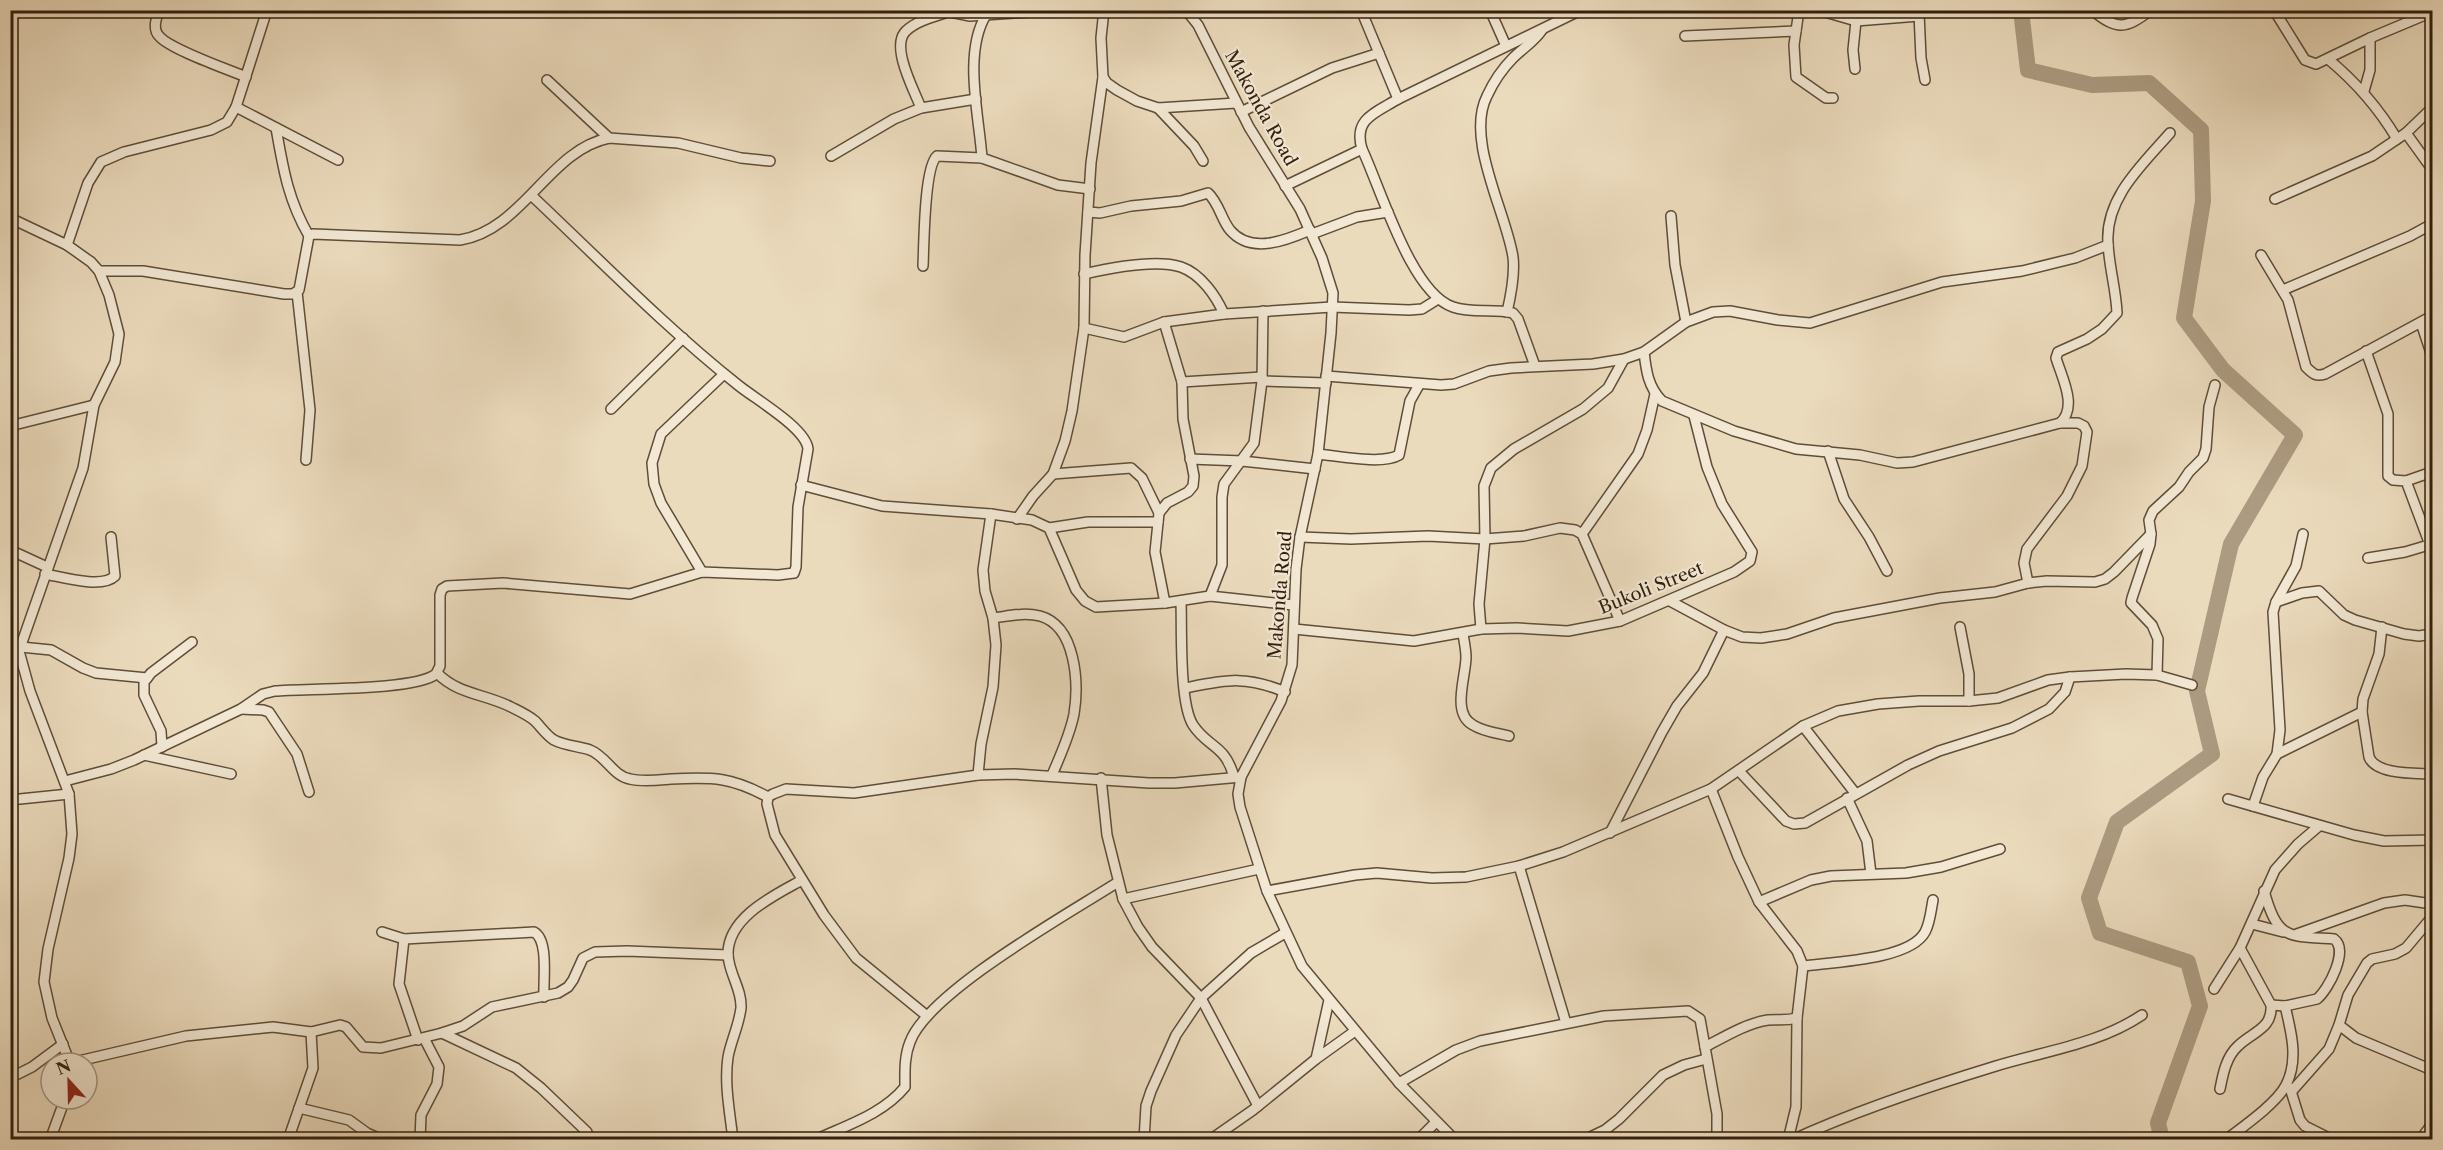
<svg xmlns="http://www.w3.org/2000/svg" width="2443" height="1150" font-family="'Libre Caslon Text',serif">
  <rect width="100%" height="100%" fill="#ebdbbd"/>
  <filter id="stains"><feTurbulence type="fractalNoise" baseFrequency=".00333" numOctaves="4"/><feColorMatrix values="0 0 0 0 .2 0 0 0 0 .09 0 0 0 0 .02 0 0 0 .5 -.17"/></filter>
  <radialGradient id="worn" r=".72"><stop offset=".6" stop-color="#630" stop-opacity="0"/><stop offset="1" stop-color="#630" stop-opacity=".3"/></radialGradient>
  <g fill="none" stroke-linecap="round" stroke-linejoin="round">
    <polyline stroke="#ac9b81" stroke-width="16" points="2021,10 2028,70 2092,85 2149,83 2201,130 2203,201 2184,318 2223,370 2295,435 2231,544 2197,691 2212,754 2117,822 2089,898 2100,933 2188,962 2200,1006 2158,1123 2162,1140"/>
    <defs>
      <g id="minor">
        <path d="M159,10C156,19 152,30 160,37C172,50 227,69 246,77"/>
        <polyline points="941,10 970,16 1060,10"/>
        <polyline points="1186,10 1198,25 1249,127 1300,209 1322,258 1333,293 1331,333 1318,454 1300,537 1296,569 1292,665 1281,701 1241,777 1238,794 1240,807 1267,891 1302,966 1399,1083 1455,1140"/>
        <polyline points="1361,10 1398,99"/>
        <polyline points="1490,10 1506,46"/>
        <polyline points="1799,10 1794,45 1796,77 1826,98 1833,98"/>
        <polyline points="1818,10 1856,21 1919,16"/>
        <path d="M2092,10C2118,31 2125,29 2151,10"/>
        <polyline points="2274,10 2305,60 2316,64 2370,38 2432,12"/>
        <polyline points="1919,13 1921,58 1925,80"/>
        <polyline points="1685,36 1796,31"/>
        <path d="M2328,59C2357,83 2378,107 2397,139"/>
        <polyline points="1855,69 1853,50 1856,21"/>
        <polyline points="1103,77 1107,83 1117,90 1137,101 1158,108 1236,103"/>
        <polyline points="547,80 609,138"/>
        <polyline points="2364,91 2370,70 2370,38"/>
        <polyline points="236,107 338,160"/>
        <path d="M921,108C914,90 890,46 906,31C916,21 933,17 945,13"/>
        <polyline points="1158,108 1194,146 1203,161"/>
        <polyline points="1241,112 1332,68 1379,53"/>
        <path d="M276,128C283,168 288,200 309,236"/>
        <polyline points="2406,133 2432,169"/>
        <polyline points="831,156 894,119 921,108 976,99"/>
        <path d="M982,158C979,115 963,53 986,15"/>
        <polyline points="1285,186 1362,149"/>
        <polyline points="2275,199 2372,156 2406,133 2432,108"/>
        <path d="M1088,212L1100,213L1131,206L1181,201L1208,193C1219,203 1221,219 1230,230C1251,255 1287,240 1310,230"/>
        <polyline points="1671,216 1675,265 1686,322"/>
        <polyline points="10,218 67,245 91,262 99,271 109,295 119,334 115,362 94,405 83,468 19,651 30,691 69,794 72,834 69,858 48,949 44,982 52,1018 70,1063"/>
        <polyline points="1312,234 1357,217 1388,212"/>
        <polyline points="67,245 88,183 101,162 124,152 211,130 227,122 236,107 267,10"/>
        <path d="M2261,255L2288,300L2306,367C2313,374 2316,377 2325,374L2432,316"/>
        <path d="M923,266C924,246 924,167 937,156L982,158L1058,185L1090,189"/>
        <path d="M99,271H143L284,294H293L299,290L309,236L313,234L460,240C523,230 549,150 609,138L678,143L741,158L770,161"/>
        <path d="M1084,274C1110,268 1156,259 1181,267C1201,274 1216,296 1224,314"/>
        <polyline points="2283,290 2410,236 2432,224"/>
        <polyline points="297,292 310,410 306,460"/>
        <path d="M1507,312C1511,295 1515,274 1513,257C1506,212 1465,139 1487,96C1493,83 1502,69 1513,58C1523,48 1534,42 1542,30"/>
        <polyline points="1164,322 1182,382 1183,419 1194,476 1193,486 1188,492 1167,503 1159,513 1155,552 1165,603"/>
        <polyline points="2421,323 2432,356"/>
        <polyline points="1084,328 1124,337 1164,322 1224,314 1332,307 1409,310 1422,309 1438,299"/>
        <polyline points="2366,351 2388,414 2388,476 2393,480 2406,481 2430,545"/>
        <path d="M1644,352C1646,370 1648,387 1662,401L1734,431L1796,449L1860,455L1897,463L1913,462L2060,423C2078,407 2062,378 2056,358L2058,352L2087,339L2102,329L2117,313C2116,289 2109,267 2108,243C2105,198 2142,165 2170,133"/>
        <path d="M1535,366L1518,319L1513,313C1494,308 1472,314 1453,307C1411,293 1381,189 1362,149C1353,119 1375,113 1398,99L1581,10"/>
        <polyline points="1326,376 1441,385 1454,384 1489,371 1511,368 1593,364 1624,359 1644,352 1686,322 1713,312 1730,311 1778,320 1810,323 1942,282 2022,271 2075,258 2108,245"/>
        <polyline points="1262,381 1326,383"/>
        <polyline points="1182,382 1262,377"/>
        <polyline points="611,409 683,338"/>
        <polyline points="10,426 94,405"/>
        <polyline points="1828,451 1844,499 1869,537 1887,571"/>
        <path d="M1318,454C1339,456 1382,465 1399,455L1410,401L1419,385"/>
        <polyline points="1190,459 1242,461 1315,469"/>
        <polyline points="1053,474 1131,468 1142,478 1159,513"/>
        <polyline points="2406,481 2432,472"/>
        <polyline points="801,485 882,506 991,514 1032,520 1049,528 1076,590 1085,601 1096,607 1165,603 1210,596 1293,605"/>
        <polyline points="1017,519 1033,496 1053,474 1065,441 1072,411 1084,328 1085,255 1091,163 1103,77 1101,38 1104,10"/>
        <polyline points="1049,528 1088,522 1158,522"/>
        <polyline points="1582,534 1638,454 1647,430 1655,394"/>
        <polyline points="1300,537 1351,539 1428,536 1485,539 1524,536 1560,528 1575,530 1582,534 1620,621"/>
        <polyline points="10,550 47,567"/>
        <polyline points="2368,558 2405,552 2432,544"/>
        <polyline points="702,572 661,503 654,484 652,463 661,434 724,374"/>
        <path d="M45,574C62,577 102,589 115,576L111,537"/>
        <polyline points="2028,583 2024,563 2027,549 2067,496 2082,466 2087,432 2084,426 2078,423 2060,423"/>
        <polyline points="1210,596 1222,565 1222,497 1224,484 1254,443 1262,381 1263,311"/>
        <path d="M1181,601C1182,629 1179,703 1193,725C1208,748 1225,744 1234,777"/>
        <polyline points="1670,601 1724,630 1742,637 1761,638 1787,634 1834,618 1940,598 1995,592 2028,583 2047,581 2095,582 2105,579 2114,572 2151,534"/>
        <polyline points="2276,602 2302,593 2319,591 2344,615 2355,620 2404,634 2419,636 2432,634"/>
        <path d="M993,618C1009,616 1024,612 1040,616C1076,626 1079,683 1074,714C1070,735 1060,756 1052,775"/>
        <polyline points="1960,627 1969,674 1969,701"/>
        <path d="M2382,627L2379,654L2363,699L2362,712L2369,757C2376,775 2415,773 2432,774"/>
        <polyline points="1294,629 1414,641 1481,629 1517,628 1568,631 1620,621 1734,572 1750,561 1752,552 1722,504 1707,467 1694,416"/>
        <polyline points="1481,629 1479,604 1485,539 1484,486 1491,468 1514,449 1583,409 1608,388 1624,359"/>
        <path d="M1463,634C1464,641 1466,650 1466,657C1466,677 1451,713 1473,725C1484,732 1497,733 1509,736"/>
        <polyline points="21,647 51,650 83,668 96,673 147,678"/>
        <path d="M437,673C459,695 483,693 511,707C519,711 528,715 535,721C541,727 547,736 554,740C566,746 578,746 590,750C606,756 613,776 630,779C643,782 658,780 671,779C714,777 731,777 768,797"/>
        <polyline points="2157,675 2158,639 2152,625 2131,603 2132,598 2150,544 2151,534 2149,520 2153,511 2179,487 2189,472 2203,458 2206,449 2209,407 2215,385"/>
        <path d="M1185,688C1226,680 1245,675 1285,692"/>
        <polyline points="241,709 263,710 269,712 297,754 309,792"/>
        <polyline points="1803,726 1855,793"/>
        <polyline points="162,747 161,731 144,695 144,682 151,673 192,642"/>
        <polyline points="2277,754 2362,712"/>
        <polyline points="144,755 231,774"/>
        <polyline points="1739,771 1786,821 1794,824 1805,823 1908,765 1939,751 2012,728 2049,709 2065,692 2070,677"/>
        <polyline points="978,775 981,744 993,687 996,645 993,618 985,591 983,570 991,514"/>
        <polyline points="1101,778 1107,835 1123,899 1138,927 1152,947 1201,998 1258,1106"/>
        <path d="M65,781L111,769L134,760L241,709L263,694L275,691C306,688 415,691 436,674C437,672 439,668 440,666V595L442,589L447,586L503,583L630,594L702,572L778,575L794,573L796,567L798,507L808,449C806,428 755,399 738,385C665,327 599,259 531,195"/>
        <polyline points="1711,789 1738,857 1759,902 1797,951 1803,966 1797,1018 1796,1107 1788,1140"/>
        <polyline points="1847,798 1867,841 1871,874"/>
        <polyline points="2228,799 2354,835 2384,841 2432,840"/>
        <polyline points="10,800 69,794"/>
        <polyline points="2253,806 2263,777 2277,754 2280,730 2273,612 2276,602 2296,566 2303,534"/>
        <polyline points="1610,833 1662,732 1677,706 1703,673 1724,630"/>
        <polyline points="1519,866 1566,1023"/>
        <polyline points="1267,891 1355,875 1377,873 1432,878 1466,877 1519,866 1563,852 1711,789 1803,726 1838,711 1878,704 1919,701 1969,701 1998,698 2048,680 2070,677 2126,674 2157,675 2192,685"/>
        <path d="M2264,891C2278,940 2287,936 2334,939C2349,950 2329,989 2317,999L2285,1006L2271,1005"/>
        <polyline points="1123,899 1259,869"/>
        <polyline points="1759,902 1811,880 1831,876 1906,873 1941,867 2000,849"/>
        <polyline points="2252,924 2283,932"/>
        <path d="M382,932L404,939L534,932C549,940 543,980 544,997"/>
        <polyline points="2297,934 2384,903 2405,900 2432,904"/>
        <polyline points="404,939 399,984 418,1040"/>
        <path d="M1803,966C1832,962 1910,960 1925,932C1930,923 1931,910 1933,900"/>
        <polyline points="2214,989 2240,948 2275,870 2298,844 2319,826"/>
        <polyline points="927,1016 856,958 824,915 775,835 767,804 768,797 773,794 786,789 854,793 978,775 1014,774 1149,783 1175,783 1241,777"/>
        <polyline points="2339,1025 2356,1038 2432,1070"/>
        <polyline points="442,1033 516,1068 541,1088 587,1132"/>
        <path d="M1705,1047C1724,1037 1747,1023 1768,1020C1779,1019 1784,1021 1797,1018"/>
        <polyline points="1316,1059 1329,1000"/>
        <polyline points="70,1063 186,1036 273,1027 311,1032 340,1025 346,1027 363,1047 381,1048 442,1033 463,1026 492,1007 558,993 568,987 573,980 583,958 595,952 627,951 728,955"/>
        <polyline points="10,1078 32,1067 63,1044"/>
        <polyline points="1399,1083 1456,1050 1480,1041 1604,1016 1688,1011 1700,1019 1717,1114 1717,1140"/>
        <polyline points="2290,1088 2300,1120 2305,1126 2333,1140"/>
        <path d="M2220,1089C2223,1074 2226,1057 2238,1046C2252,1032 2273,1029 2271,1005L2240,948"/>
        <polyline points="2292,1091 2329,1049 2339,1025 2348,995 2367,963 2372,959 2395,954 2406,948 2432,917"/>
        <polyline points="299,1108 349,1120 367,1133 383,1140"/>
        <path d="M2227,1139C2244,1126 2277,1103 2286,1085C2299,1060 2291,1031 2285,1006"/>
        <polyline points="50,1140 65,1099"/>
        <polyline points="288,1140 313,1068 311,1032"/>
        <polyline points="420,1140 421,1115 437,1084 439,1067 424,1038"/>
        <path d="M733,1140C730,1113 724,1084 728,1057C731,1041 739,1025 741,1008C742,989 729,974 728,955C727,917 775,895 802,880"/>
        <path d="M815,1140C847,1125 883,1114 905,1087C905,1072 904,1057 910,1042C928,992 1070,913 1118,882"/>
        <polyline points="1144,1140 1146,1106 1151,1091 1176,1035 1201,998 1251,953 1285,933"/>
        <polyline points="1210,1140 1253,1110 1316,1059 1355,1031"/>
        <polyline points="1418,1140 1436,1122"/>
        <polyline points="1584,1140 1605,1130 1619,1119 1663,1075 1684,1065 1706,1059"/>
        <path d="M1792,1140C1857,1110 1927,1087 1996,1066C2045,1051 2099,1044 2142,1015"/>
        <polyline points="2420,1140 2432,1124"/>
      </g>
    </defs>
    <use href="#minor" stroke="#604d39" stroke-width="12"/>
    <use href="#minor" stroke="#f2e8d4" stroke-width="9"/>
  </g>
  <g text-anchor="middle" stroke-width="4.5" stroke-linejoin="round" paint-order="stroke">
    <g font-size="18" fill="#321e0d" stroke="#f2e8d4">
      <text transform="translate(1261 108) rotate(61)" y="6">Makonda Road</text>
      <text transform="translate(1651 588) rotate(-22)" y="6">Bukoli Street</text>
      <text transform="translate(1280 595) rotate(-85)" y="6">Makonda Road</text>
    </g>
  </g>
  <rect width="2443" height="1150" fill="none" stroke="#ebdbbd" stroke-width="36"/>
  <rect x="12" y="12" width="2419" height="1126" fill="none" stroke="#321e0d" stroke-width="3"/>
  <rect x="18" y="18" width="2407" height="1114" fill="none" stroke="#321e0d" stroke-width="1.5"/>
  <g transform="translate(69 1081) rotate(338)"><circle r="28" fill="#f2e8d4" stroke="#a59784" stroke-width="1.5"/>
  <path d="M0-4.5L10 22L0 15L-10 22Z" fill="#8f2418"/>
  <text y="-9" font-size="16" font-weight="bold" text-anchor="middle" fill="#321e0d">N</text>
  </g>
  <rect width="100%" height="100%" filter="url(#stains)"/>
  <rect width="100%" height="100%" fill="url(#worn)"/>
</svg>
